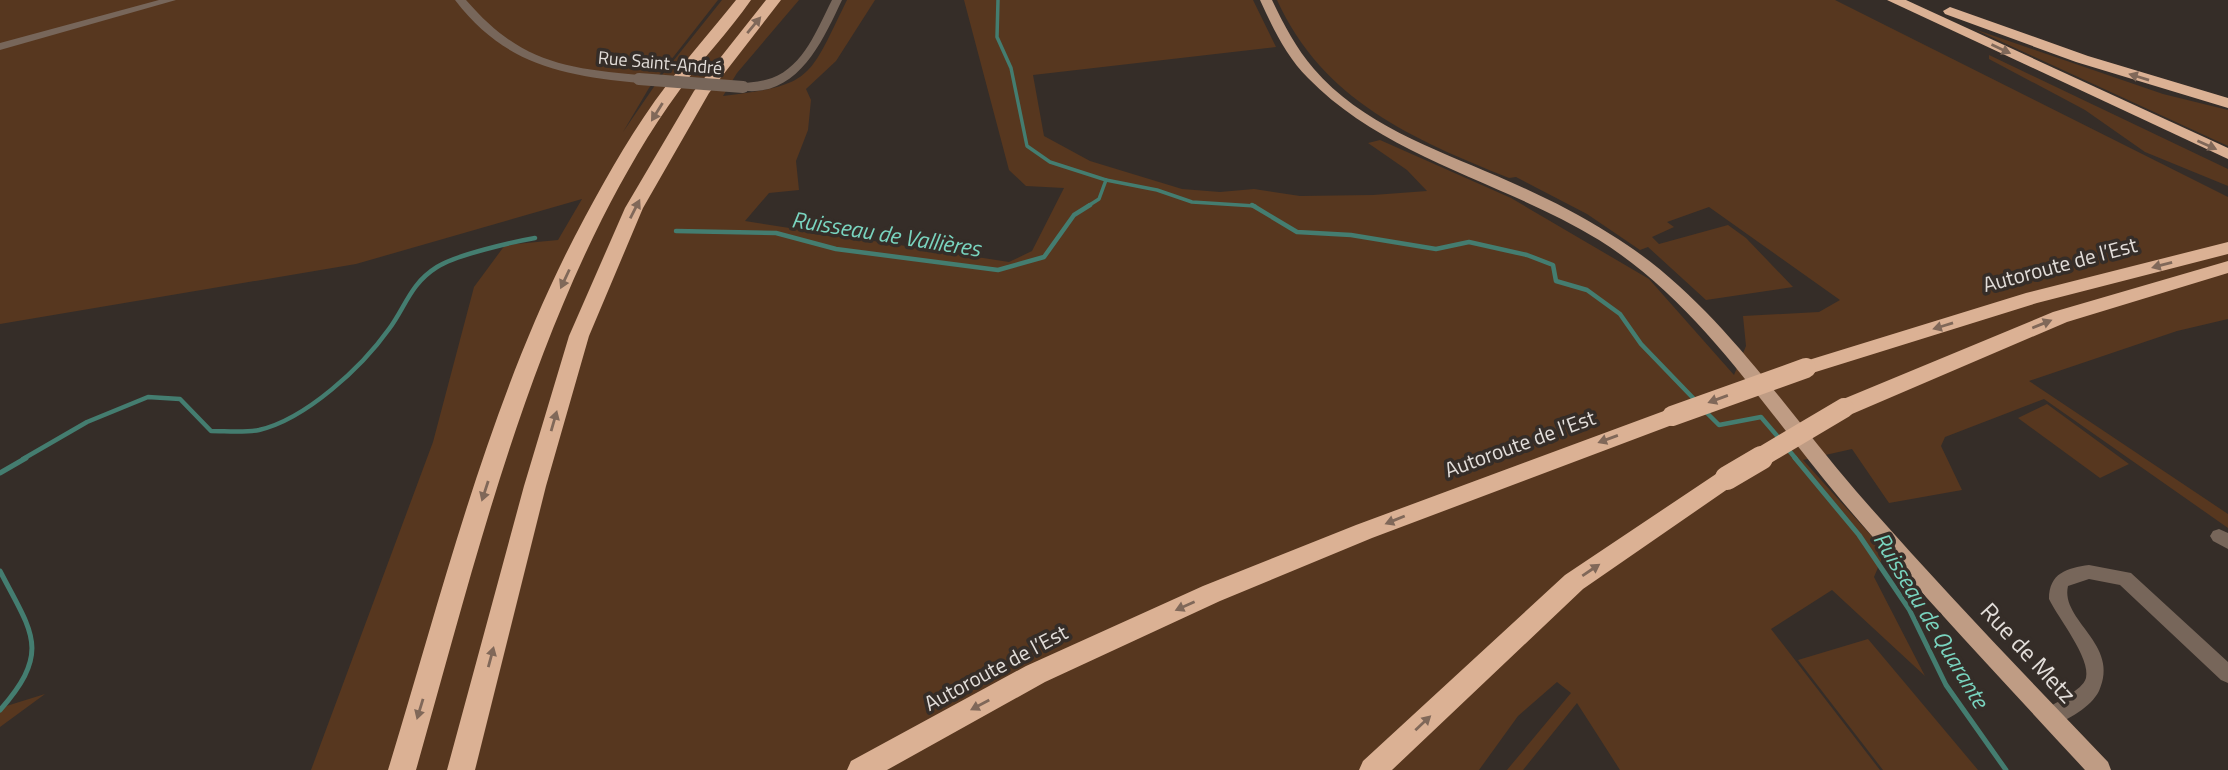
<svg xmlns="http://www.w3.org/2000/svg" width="2228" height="770" font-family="'Titillium Web',sans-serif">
  <rect width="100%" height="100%" fill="#352d28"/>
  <g fill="#57371f">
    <path d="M0,0H718L649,88L623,132L662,75L722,0H799L737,73L723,96C814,85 808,79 847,0H875L836,61L806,89L811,100L808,130L796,161L799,190L769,193L745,221L1009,262L1032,251L1064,188L1026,186L1009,170L964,0H1253L1276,47L1033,75L1044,136L1090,161L1182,189L1220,192L1254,189L1300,196L1373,195L1427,191L1407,170L1368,143L1380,140L1511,198L1649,279L1734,375L1746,346L1743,316L1819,312L1840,300L1709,207L1667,222L1674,227L1652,237L1659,244L1728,225L1746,238L1793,287L1706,300L1648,247L1640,250L1587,214L1516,177L1509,178C1413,139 1323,101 1277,0H1835L2228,197V319L2177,331L2029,381L2228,514V528L2044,399L1945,437L1941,446L1962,490L1889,503L1852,449L1803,460L1885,551L1874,577L1925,676L1832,590L1771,629L1880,770H1620L1577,703L1523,770H1507L1571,693L1557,682L1518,716L1479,770H311L433,442L474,287L505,245L558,240L582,199L356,264L0,324Z"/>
    <polygon points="1974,29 2163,94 2228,110 2228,146"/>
    <polygon points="1989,55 2228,169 2228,186 2145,152 2085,110 1989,59"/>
    <polygon points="2047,404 2129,464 2100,478 2018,418"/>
    <polygon points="1868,639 1978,770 1883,770 1798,660"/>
    <polygon points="45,694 0,727 0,708"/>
  </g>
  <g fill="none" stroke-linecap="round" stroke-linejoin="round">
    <g stroke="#447d70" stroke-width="3.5">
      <polyline points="998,0 997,37 1011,68 1027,146 1050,162 1106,180 1099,199 1088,206"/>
      <polyline points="1106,180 1157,190 1192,202 1255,206"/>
    </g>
    <g stroke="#447d70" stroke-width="4.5">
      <polyline points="1252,205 1297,232 1351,235 1436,249 1469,242 1527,255 1553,265 1556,281 1587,290 1620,314 1641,344 1695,400"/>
      <polyline points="676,231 776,233 836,249 998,270 1044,257 1074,215 1090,205"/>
      <polyline points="1706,412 1719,425 1761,417 1779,438"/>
      <polyline points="1787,448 1796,459"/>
      <path d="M23,459L87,422L148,397L180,399L211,431C226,431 244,433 259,430C306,419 362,367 389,329C406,306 410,284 437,267C456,255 512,242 535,238"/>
    </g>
    <g stroke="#447d70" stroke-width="5">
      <polyline points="1795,458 1859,535 1909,609 1946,685 2006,770"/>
      <polyline points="0,473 26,458"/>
      <path d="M0,571C32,633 52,651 0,710"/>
    </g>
    <g fill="#77665a" fill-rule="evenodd">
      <polygon points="159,0 176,0 0,50 0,43"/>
      <path d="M455,0H466C519,61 561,68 639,75L645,79L639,83C561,75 505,65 455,0Z"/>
      <path d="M832,0H842C822,42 797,100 739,90V84C750,82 761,82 772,78C804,66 817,29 832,0Z"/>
      <polygon points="2219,529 2228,533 2228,549 2213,541 2210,536 2213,531"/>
      <path d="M2089,565L2131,573L2228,662V683L2221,680L2120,585L2089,579L2068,586C2060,621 2121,644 2099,691C2091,707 2068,720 2051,726L2044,723L2041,717C2046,705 2061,702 2071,694C2076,690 2084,685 2086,678C2091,658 2058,618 2049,599C2049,573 2067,568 2089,565Z"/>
    </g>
    <path fill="#bf9c84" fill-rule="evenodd" d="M1260,0H1272C1284,25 1296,48 1314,69C1360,123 1434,149 1497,176C1536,193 1574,211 1610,234C1713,296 1779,402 1856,491C1937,584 2023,673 2108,762L2111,770H2085C2003,681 1920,593 1841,500C1765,410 1701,304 1599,240C1505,182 1387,159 1308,78C1286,56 1273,28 1260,0Z"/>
    <g fill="#dbb194" fill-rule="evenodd">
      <path d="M736,0H751C729,32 701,60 679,91C650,130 624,176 602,219C515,393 469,584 416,770H388C445,584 492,389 585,217C608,174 636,125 666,86C688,57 713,29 736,0Z"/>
      <polygon points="766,0 781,0 709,93 643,208 589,336 546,486 475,770 447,770 524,486 569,336 625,208 694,91"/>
      <polygon points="1887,0 1906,0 2228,148 2228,159"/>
      <polygon points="1950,7 2088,56 2228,98 2228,108 2076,62 1945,14 1943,11"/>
      <polygon points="2228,242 2228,254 2037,303 1806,375 1799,373 1796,368 1799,363 2026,293"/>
      <polygon points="2228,261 2228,273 2067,322 1852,414 1844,416 1836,414 1833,408 1836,402 2053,312"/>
      <polygon points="1672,408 1680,410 1683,416 1680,422 1372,538 1220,601 1045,682 887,770 847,770 851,761 1026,666 1203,586 1356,525"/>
      <polygon points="1727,469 1735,472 1738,478 1735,484 1583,589 1392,770 1359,770 1363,761 1565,575 1719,472"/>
    </g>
    <polyline stroke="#77665a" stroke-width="12" points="639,79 743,87"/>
    <g stroke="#dbb194" stroke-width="20">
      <polyline points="1672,416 1806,368"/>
      <polyline points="1758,459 1844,408"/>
    </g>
    <polyline stroke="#dbb194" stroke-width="24" points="1727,478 1761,458"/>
  </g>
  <defs><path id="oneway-solid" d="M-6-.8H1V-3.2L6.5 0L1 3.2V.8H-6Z" transform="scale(1.75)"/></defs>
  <g fill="#806859">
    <use href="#oneway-solid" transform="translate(754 25) rotate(-50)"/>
    <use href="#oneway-solid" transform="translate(2001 49) rotate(25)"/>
    <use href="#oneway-solid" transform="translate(2139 77) rotate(-163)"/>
    <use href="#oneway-solid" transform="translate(657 112) rotate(122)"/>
    <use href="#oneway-solid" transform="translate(2207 145) rotate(24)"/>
    <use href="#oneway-solid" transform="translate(635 209) rotate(-63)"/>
    <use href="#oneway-solid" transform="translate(2162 265) rotate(165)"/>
    <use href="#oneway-solid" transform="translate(565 279) rotate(115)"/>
    <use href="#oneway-solid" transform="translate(2042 324) rotate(-22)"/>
    <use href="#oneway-solid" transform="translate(1943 326) rotate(163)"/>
    <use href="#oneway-solid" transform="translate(1718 399) rotate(160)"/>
    <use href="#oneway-solid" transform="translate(554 421) rotate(-74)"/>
    <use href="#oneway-solid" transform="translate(1608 439) rotate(160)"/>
    <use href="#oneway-solid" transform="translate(485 491) rotate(108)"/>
    <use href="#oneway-solid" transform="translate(1395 520) rotate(158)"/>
    <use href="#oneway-solid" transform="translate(1591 570) rotate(-34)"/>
    <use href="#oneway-solid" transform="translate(1185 606) rotate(156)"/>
    <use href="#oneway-solid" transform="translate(491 657) rotate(-75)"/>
    <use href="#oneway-solid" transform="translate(980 705) rotate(152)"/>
    <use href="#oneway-solid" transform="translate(420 709) rotate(107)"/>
    <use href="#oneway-solid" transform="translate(1423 723) rotate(-43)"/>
  </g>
  <g text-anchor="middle" stroke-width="7" stroke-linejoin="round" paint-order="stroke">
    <g font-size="18" fill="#e3deda" stroke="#352d28">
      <text transform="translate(660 63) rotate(5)" y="6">Rue Saint-André</text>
    </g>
    <g font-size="21" fill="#e3deda" stroke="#352d28">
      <text transform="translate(2060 265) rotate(-15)" y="7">Autoroute de l’Est</text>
      <text transform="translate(1520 444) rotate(-20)" y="7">Autoroute de l’Est</text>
      <text transform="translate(996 668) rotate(-28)" y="7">Autoroute de l’Est</text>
    </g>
    <g font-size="23" font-style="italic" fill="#79d4bf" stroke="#352d28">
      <text transform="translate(886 234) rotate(9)" y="8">Ruisseau de Vallières</text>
      <text transform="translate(1931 620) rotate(59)" y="8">Ruisseau de Quarante</text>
    </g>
    <g font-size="24" fill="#e3deda" stroke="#352d28">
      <text transform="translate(2028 653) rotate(47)" y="8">Rue de Metz</text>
    </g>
  </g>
</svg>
